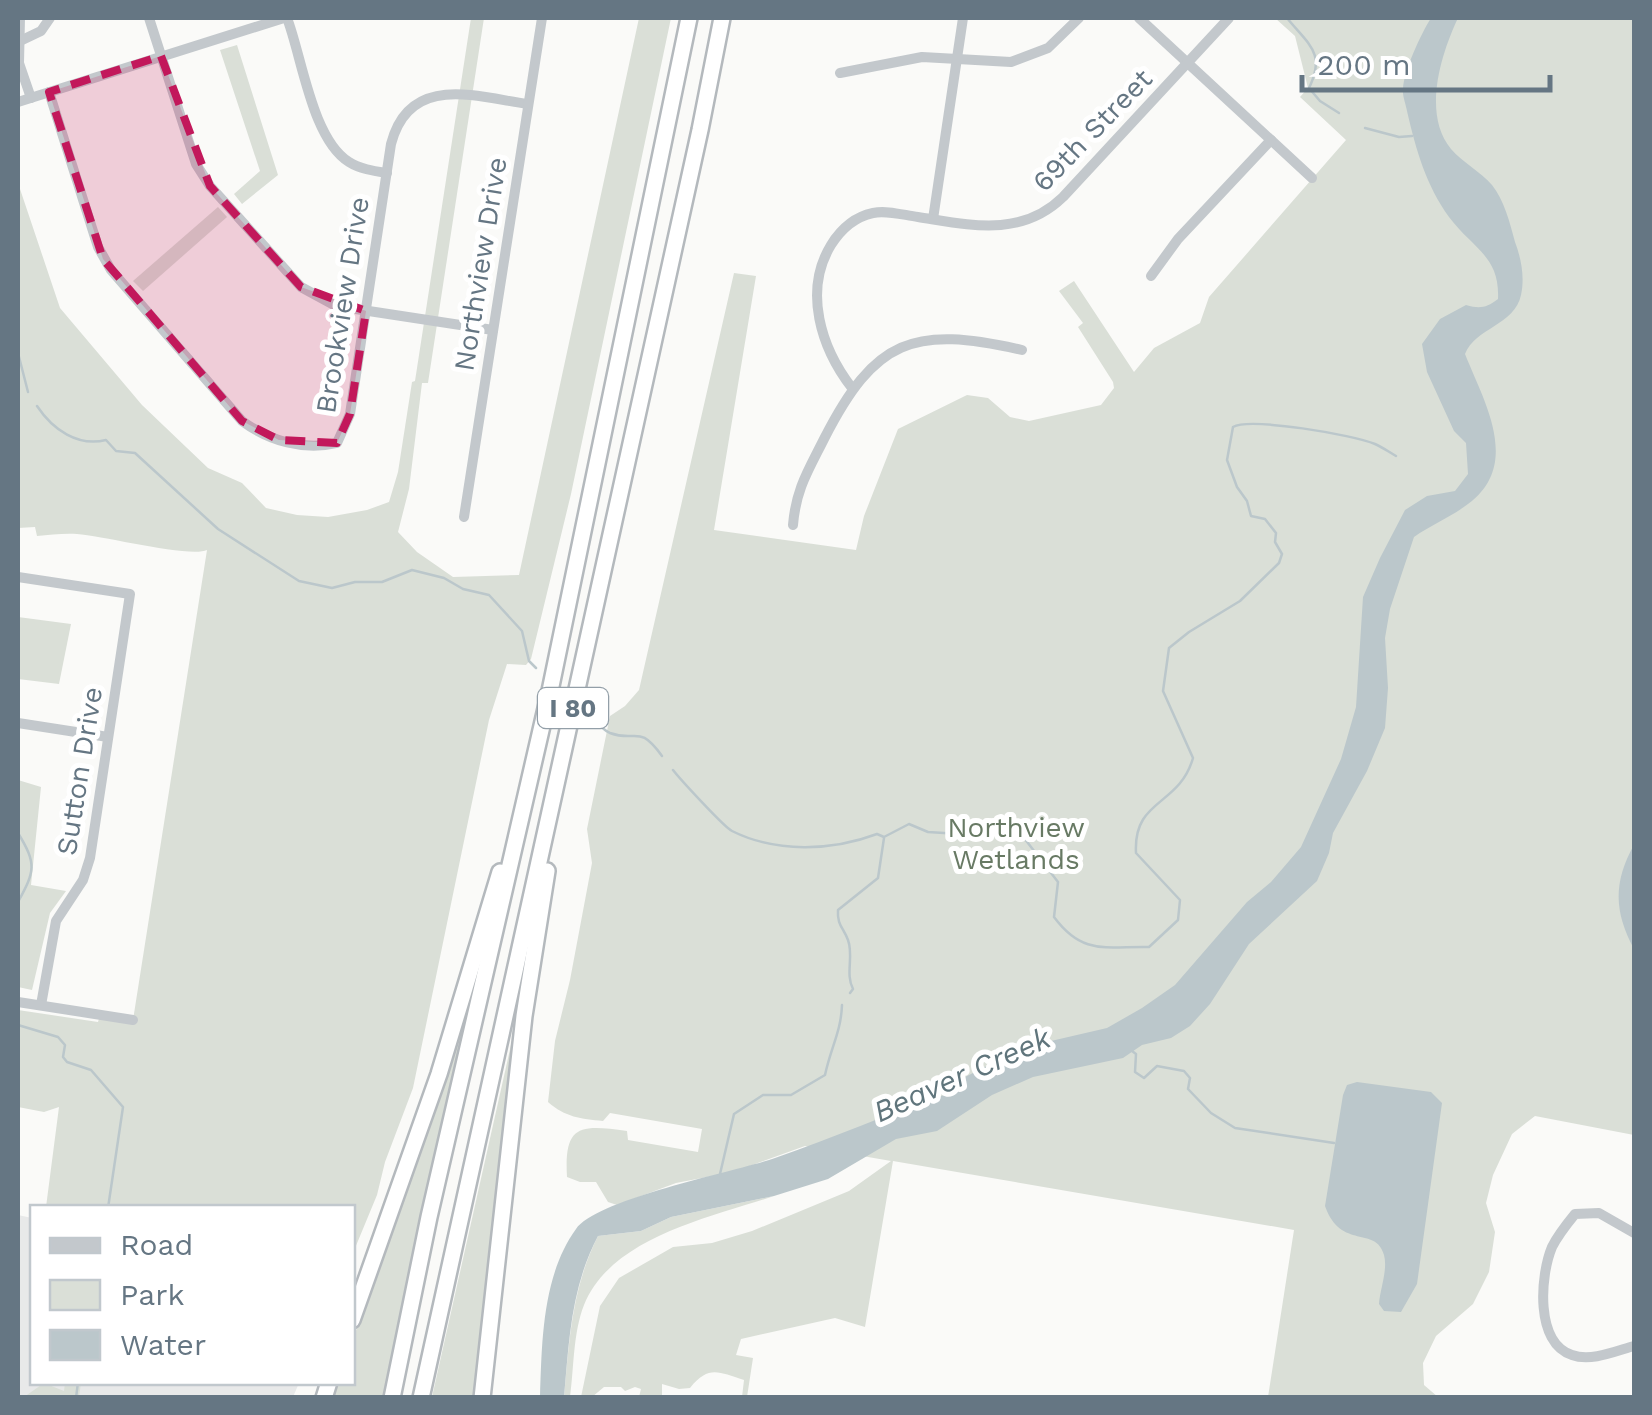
<svg xmlns="http://www.w3.org/2000/svg" width="1652" height="1415" font-family="'Work Sans',sans-serif">
  <rect width="100%" height="100%" fill="#fafaf8"/>
  <polygon fill="#e8e9e9" points="18,1215 32,1218 32,1382 299,1383 293,1397 18,1397"/>
  <g fill="#dadfd7">
    <path d="M471,18H484L428,383H422L409,489L398,532L417,552L453,577L519,575L639,18H671L571,494L531,659L526,665L507,664L489,720L413,1088L385,1162L377,1195L353,1253L352,1208L46,1207L59,1107L44,1112L18,1107V1010L98,1022L100,1015L133,1020L207,550C190,558 104,536 77,534C64,533 50,535 37,536L35,527L18,528V183L60,308L142,405L208,468L242,483L266,508L297,515L328,517L367,510L389,502L398,472L412,382L415,381Z"/>
    <path d="M1275,18H1634V1135L1535,1116L1512,1134L1493,1175L1486,1203L1495,1232L1489,1272L1473,1304L1436,1336L1423,1363L1424,1385L1438,1397H1268L1294,1230L893,1161L865,1327L835,1318L741,1339L736,1355L753,1358L747,1397H742L744,1380C718,1372 709,1365 690,1388L679,1389L662,1384V1395L639,1397L641,1389L635,1387L625,1391L621,1387H604L592,1397H581L600,1306L619,1278L673,1247L712,1243L752,1231L849,1191L891,1161L805,1146L733,1172L676,1183L617,1205L608,1202L596,1182H580L567,1177C564,1125 579,1124 627,1131L628,1140L698,1152L702,1129L610,1113L603,1121C581,1119 565,1117 548,1102L555,1041L570,980L592,863L587,829L610,716L625,706L639,690L734,273L756,276L714,530L856,550L864,516L898,429L967,395L988,398L1010,417L1029,421L1101,405L1114,388L1113,382L1078,327L1083,323L1059,291L1074,281L1134,372L1154,348L1200,323L1209,297L1346,140L1300,97L1308,88L1295,36Z"/>
    <polygon points="237,45 278,175 242,204 234,194 260,171 220,50"/>
    <polygon points="218,207 227,217 143,291 133,281"/>
    <polygon points="18,617 71,624 59,684 18,679"/>
    <polygon points="18,780 41,787 31,885 66,891 50,913 32,990 18,987"/>
    <polygon points="466,1003 469,1004 383,1397 330,1398 336,1383 352,1382 353,1339 425,1140"/>
    <polygon points="517,1018 475,1397 432,1397"/>
    <path d="M774,1196C712,1217 611,1237 584,1305C573,1333 574,1368 570,1397L564,1398C569,1341 572,1287 598,1236L641,1231L671,1217Z"/>
    <polygon points="44,1383 64,1391 65,1383 81,1383 79,1397 24,1397"/>
  </g>
  <g fill="#bbc7cb">
    <path d="M1431,18H1458C1441,54 1422,114 1451,149C1463,163 1480,171 1492,185C1504,200 1510,223 1515,242C1521,258 1525,277 1521,295C1515,325 1475,328 1465,354C1484,402 1522,464 1468,504C1451,517 1431,525 1414,537L1390,609L1385,638L1388,688L1385,728L1367,771L1333,833L1329,853L1317,881L1249,944L1210,1004L1190,1026L1171,1038L1142,1045L1123,1058L1033,1077L992,1095L937,1131L896,1139L828,1179L774,1196L671,1217L641,1231L598,1236C571,1287 569,1341 564,1397H540C542,1342 542,1276 576,1229C598,1198 735,1172 775,1158C833,1138 889,1113 947,1094L963,1078L1005,1057L1051,1041L1107,1028L1142,1008L1175,985L1247,902L1271,882L1301,847L1341,759L1356,707L1363,597L1380,558L1405,510L1427,496L1455,491L1468,474L1466,443L1454,431L1427,372L1422,344L1440,319L1466,305C1480,309 1486,308 1498,299C1500,256 1473,249 1449,217C1426,185 1416,150 1407,111C1406,105 1402,95 1403,89C1404,70 1421,34 1431,18Z"/>
    <path d="M1634,845V949C1614,912 1613,882 1634,845Z"/>
    <path d="M1357,1082L1431,1092L1442,1103L1417,1284L1401,1312L1384,1311L1379,1304C1380,1289 1388,1270 1384,1255C1376,1225 1341,1251 1325,1206L1343,1095L1347,1085Z"/>
  </g>
  <g fill="none" stroke-linecap="round" stroke-linejoin="round">
    <g stroke="#bbc7cb" stroke-width="2.5">
      <path d="M1287,18C1309,45 1326,53 1309,88L1320,101L1339,113"/>
      <polyline points="1365,128 1399,137 1412,136"/>
      <polyline points="18,353 28,392"/>
      <path d="M37,406C53,430 78,447 106,440L116,451L135,453L218,529L299,581L332,588L355,582H382L412,570L444,578L463,589L489,595L522,631L529,661L536,668"/>
      <path d="M596,723C601,726 605,731 610,733C637,743 638,723 662,756"/>
      <path d="M673,770C680,779 724,827 732,831C776,853 832,851 877,834L884,837L909,824L928,832L960,834L984,826L1021,834L1058,882L1054,917C1083,956 1106,946 1149,947L1178,920L1180,900L1136,853C1133,798 1179,807 1193,758L1163,691L1169,648L1189,632L1240,601L1279,563L1282,554L1275,542L1276,533L1265,519L1251,516L1247,501L1237,487L1227,460L1233,427C1250,417 1354,435 1375,444C1382,447 1389,452 1396,456"/>
      <path d="M18,833C37,864 35,871 18,902"/>
      <polyline points="18,938 18,960"/>
      <path d="M850,993L853,989C845,974 854,956 848,940C843,927 837,925 838,910L878,878L884,838"/>
      <polyline points="18,1025 58,1037 65,1045 63,1057 67,1062 91,1070 123,1107 108,1208"/>
      <polyline points="1132,1051 1136,1054 1135,1072 1144,1078 1157,1066 1184,1071 1190,1078 1188,1089 1211,1113 1235,1128 1334,1143"/>
      <path d="M720,1174L734,1114L763,1095H791L825,1075C831,1047 841,1032 842,1005"/>
      <polyline points="76,1398 78,1382"/>
    </g>
    <defs>
      <g id="highway">
        <polyline points="352,1320 439,1074 500,872"/>
        <polyline points="324,1398 329,1382"/>
        <polyline points="392,1398 429,1217 550,691 689,18"/>
        <polyline points="421,1398 700,130 722,18"/>
        <polyline points="482,1398 524,1016 547,871"/>
      </g>
    </defs>
    <use href="#highway" stroke="#b4b9bd" stroke-width="20"/>
    <g stroke="#c3c8cc" stroke-width="10">
      <polyline points="20,18 19,63 31,98"/>
      <polyline points="149,18 196,164 210,186 301,287 336,306 493,330"/>
      <path d="M287,18C302,57 312,139 349,162C360,169 374,171 387,173"/>
      <polyline points="1139,18 1312,178"/>
      <polyline points="20,41 41,31 50,18"/>
      <polyline points="840,73 922,57 1011,62 1048,48 1079,18"/>
      <path d="M49,92L98,247L111,270L242,421C269,441 304,451 337,443L350,414L391,144C409,74 474,96 527,104"/>
      <polyline points="18,102 284,18"/>
      <polyline points="933,219 963,18"/>
      <polyline points="1151,276 1178,239 1271,140"/>
      <path d="M852,388C821,348 803,291 831,245C841,229 854,217 873,213C887,210 903,215 918,217C970,225 1021,238 1063,197L1229,18"/>
      <polyline points="464,517 542,18"/>
      <path d="M793,525C796,489 808,471 824,439C875,339 913,325 1022,350"/>
      <polyline points="18,577 130,594 90,858 83,880 56,921 41,1005"/>
      <polyline points="18,723 108,737"/>
      <polyline points="18,1002 133,1020"/>
      <path d="M1634,1233L1599,1213L1575,1214C1566,1225 1558,1235 1552,1247C1540,1276 1535,1343 1572,1355C1591,1362 1616,1351 1634,1346"/>
    </g>
    <use href="#highway" stroke="#fff" stroke-width="15"/>
  </g>
  <path fill="#c2185b" fill-opacity="0.2" stroke="#c2185b" stroke-width="8" stroke-dasharray="20 12" stroke-linejoin="round" d="M161,56L210,186L301,287L366,311L350,414L337,443L279,440L242,421L103,259L49,92Z"/>
  <g text-anchor="middle" stroke-width="10" stroke-linejoin="round" paint-order="stroke">
    <rect fill="#fff" stroke="#939fa8" stroke-width="2.5" x="538" y="688" width="70" height="40" rx="8"/>
    <g font-size="25" font-weight="bold" fill="#657683">
      <text x="573" y="717">I 80</text>
    </g>
    <g font-size="28" fill="#657683" stroke="#fff">
      <text transform="translate(1092 130) rotate(-46)" y="10">69th Street</text>
      <text transform="translate(480 264) rotate(-81)" y="10">Northview Drive</text>
      <text transform="translate(342 305) rotate(-81)" y="10">Brookview Drive</text>
      <text transform="translate(79 771) rotate(-81)" y="10">Sutton Drive</text>
    </g>
    <g font-size="28" fill="#687a64" stroke="#fff">
      <text x="1016" y="837">Northview<tspan x="1016" dy="32">Wetlands</tspan></text>
    </g>
    <g font-size="30" font-style="italic" fill="#60757c" stroke="#fff">
      <text transform="translate(962 1075) rotate(-24)" y="10">Beaver Creek</text>
    </g>
  </g>
  <rect width="1652" height="1415" fill="none" stroke="#657683" stroke-width="40"/>
  <rect x="30" y="1205" width="325" height="180" fill="#ffffff" stroke="#c1c8cd" stroke-width="2.5"/>
  <rect x="50" y="1238" width="50" height="15" fill="#c3c8cc" stroke="#c1c8cd" stroke-width="2.5"/>
  <text x="120" y="1255" font-size="30" fill="#657683">Road</text>
  <rect x="50" y="1280" width="50" height="30" fill="#dadfd7" stroke="#c1c8cd" stroke-width="2.5"/>
  <text x="120" y="1305" font-size="30" fill="#657683">Park</text>
  <rect x="50" y="1330" width="50" height="30" fill="#bbc7cb" stroke="#c1c8cd" stroke-width="2.5"/>
  <text x="120" y="1355" font-size="30" fill="#657683">Water</text>
  <path d="M1302 75v15h248v-15" fill="none" stroke="#657683" stroke-width="5"/>
  <text x="1317" y="75" font-size="30" fill="#657683" stroke="#ffffff" stroke-width="8" paint-order="stroke">200 m</text>
</svg>
